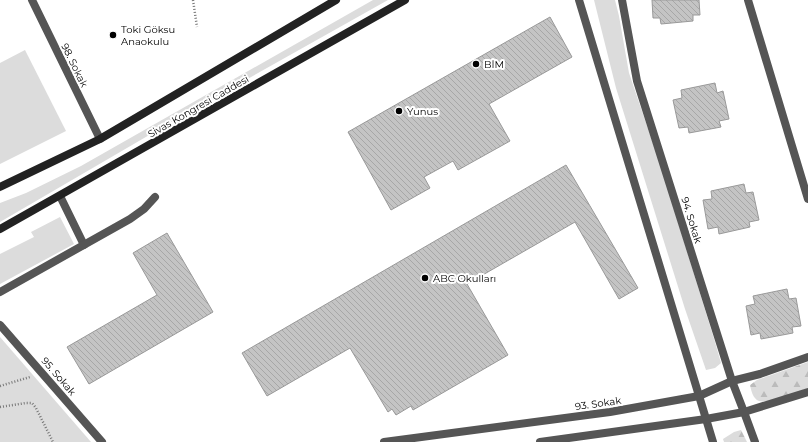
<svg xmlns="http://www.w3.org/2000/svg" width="808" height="442" font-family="Montserrat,sans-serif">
  <defs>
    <pattern id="forest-firs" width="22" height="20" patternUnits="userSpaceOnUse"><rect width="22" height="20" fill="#dcdcdc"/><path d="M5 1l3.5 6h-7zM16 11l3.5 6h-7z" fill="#bbb"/></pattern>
    <pattern id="building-back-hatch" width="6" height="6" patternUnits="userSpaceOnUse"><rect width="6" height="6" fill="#c4c4c4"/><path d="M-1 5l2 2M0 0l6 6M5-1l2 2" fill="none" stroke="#a7a7a7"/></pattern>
  </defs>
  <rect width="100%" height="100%" fill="#fff"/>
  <g fill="#dcdcdc">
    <polygon points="373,0 388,0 187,113 0,222 0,203 26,193 81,166"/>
    <polygon points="594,0 615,0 619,16 629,73 660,164 715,342 721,363 715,368 706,370 685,309 616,88"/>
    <polygon points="25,50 66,131 0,164 0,63"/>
    <polygon points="60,217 74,244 0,284 0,254 34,237 31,232"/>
    <polygon points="0,337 91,442 0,442"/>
  </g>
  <g fill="url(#forest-firs)">
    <path d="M808,362V388C797,392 769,404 759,401C753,399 751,390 750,385L757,380Z"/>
    <polygon points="741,430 747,442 724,442 723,439 734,432"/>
  </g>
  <g fill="url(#building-back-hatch)" stroke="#999">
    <polygon points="652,0 699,0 700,15 693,15 693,21 661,24 660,18 653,18"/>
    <polygon points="550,17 572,57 489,104 510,141 458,170 453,161 424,177 430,188 391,210 348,132"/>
    <polygon points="715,83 717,93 723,91 729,119 719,121 721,127 689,133 688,127 679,128 673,100 682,98 681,90"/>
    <polygon points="566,165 638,288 619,299 575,222 467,284 508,355 413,410 411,406 396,415 392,409 388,412 350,348 267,396 242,353"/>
    <polygon points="744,184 746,193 753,192 759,220 749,222 750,227 719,234 718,227 708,229 703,200 712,199 711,191"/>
    <polygon points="167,233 213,312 89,384 67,347 157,295 133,253"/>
    <polygon points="787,289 789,299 796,298 801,326 792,327 793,333 761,339 760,333 751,335 746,306 755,304 753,296"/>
  </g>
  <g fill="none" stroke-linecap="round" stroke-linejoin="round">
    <g stroke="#777" stroke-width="2.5" stroke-dasharray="1 2" stroke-linecap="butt">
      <polyline points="193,0 197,27"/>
      <polyline points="0,386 30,377"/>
      <polyline points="0,407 26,403 32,403 36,408 53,442"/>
    </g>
    <g stroke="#555" stroke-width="8">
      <polyline points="60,196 84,245"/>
      <polyline points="0,292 130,219 144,209 155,197"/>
    </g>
    <g stroke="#555" stroke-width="8">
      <polyline points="32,0 100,139"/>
      <polyline points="579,0 713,442"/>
      <polyline points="622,0 637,81 732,381 744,412 755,442"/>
      <polyline points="748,0 808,199"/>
      <polyline points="0,325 102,442"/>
      <polyline points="384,442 610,412 699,396 732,381 760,374 808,357"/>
      <polyline points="540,442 706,419 744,412 808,392"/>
    </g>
    <g stroke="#222" stroke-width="8">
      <polyline points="0,187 100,139 336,0"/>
      <polyline points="0,229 405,0"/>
    </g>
  </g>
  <g fill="#000" stroke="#fff" stroke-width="1.5">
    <circle cx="113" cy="35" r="4"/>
    <circle cx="476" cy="64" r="4"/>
    <circle cx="399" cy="111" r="4"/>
    <circle cx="425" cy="278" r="4"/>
  </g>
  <g text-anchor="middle" stroke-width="4" stroke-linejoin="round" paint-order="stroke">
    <g font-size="10" fill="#000" stroke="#fff" text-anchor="start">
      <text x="121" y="33">Toki Göksu<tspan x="121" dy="12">Anaokulu</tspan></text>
      <text x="484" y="68">BİM</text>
      <text x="407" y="115">Yunus</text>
      <text x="433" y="282">ABC Okulları</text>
    </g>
    <g font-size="10" fill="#000" stroke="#fff">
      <text transform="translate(75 65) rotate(64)" y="4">98. Sokak</text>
      <text transform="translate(198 106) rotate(-30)" y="4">Sivas Kongresi Caddesi</text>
      <text transform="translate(692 220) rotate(73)" y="4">94. Sokak</text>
      <text transform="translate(59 376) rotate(49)" y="4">95. Sokak</text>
      <text transform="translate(598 403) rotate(-8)" y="4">93. Sokak</text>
    </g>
  </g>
</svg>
